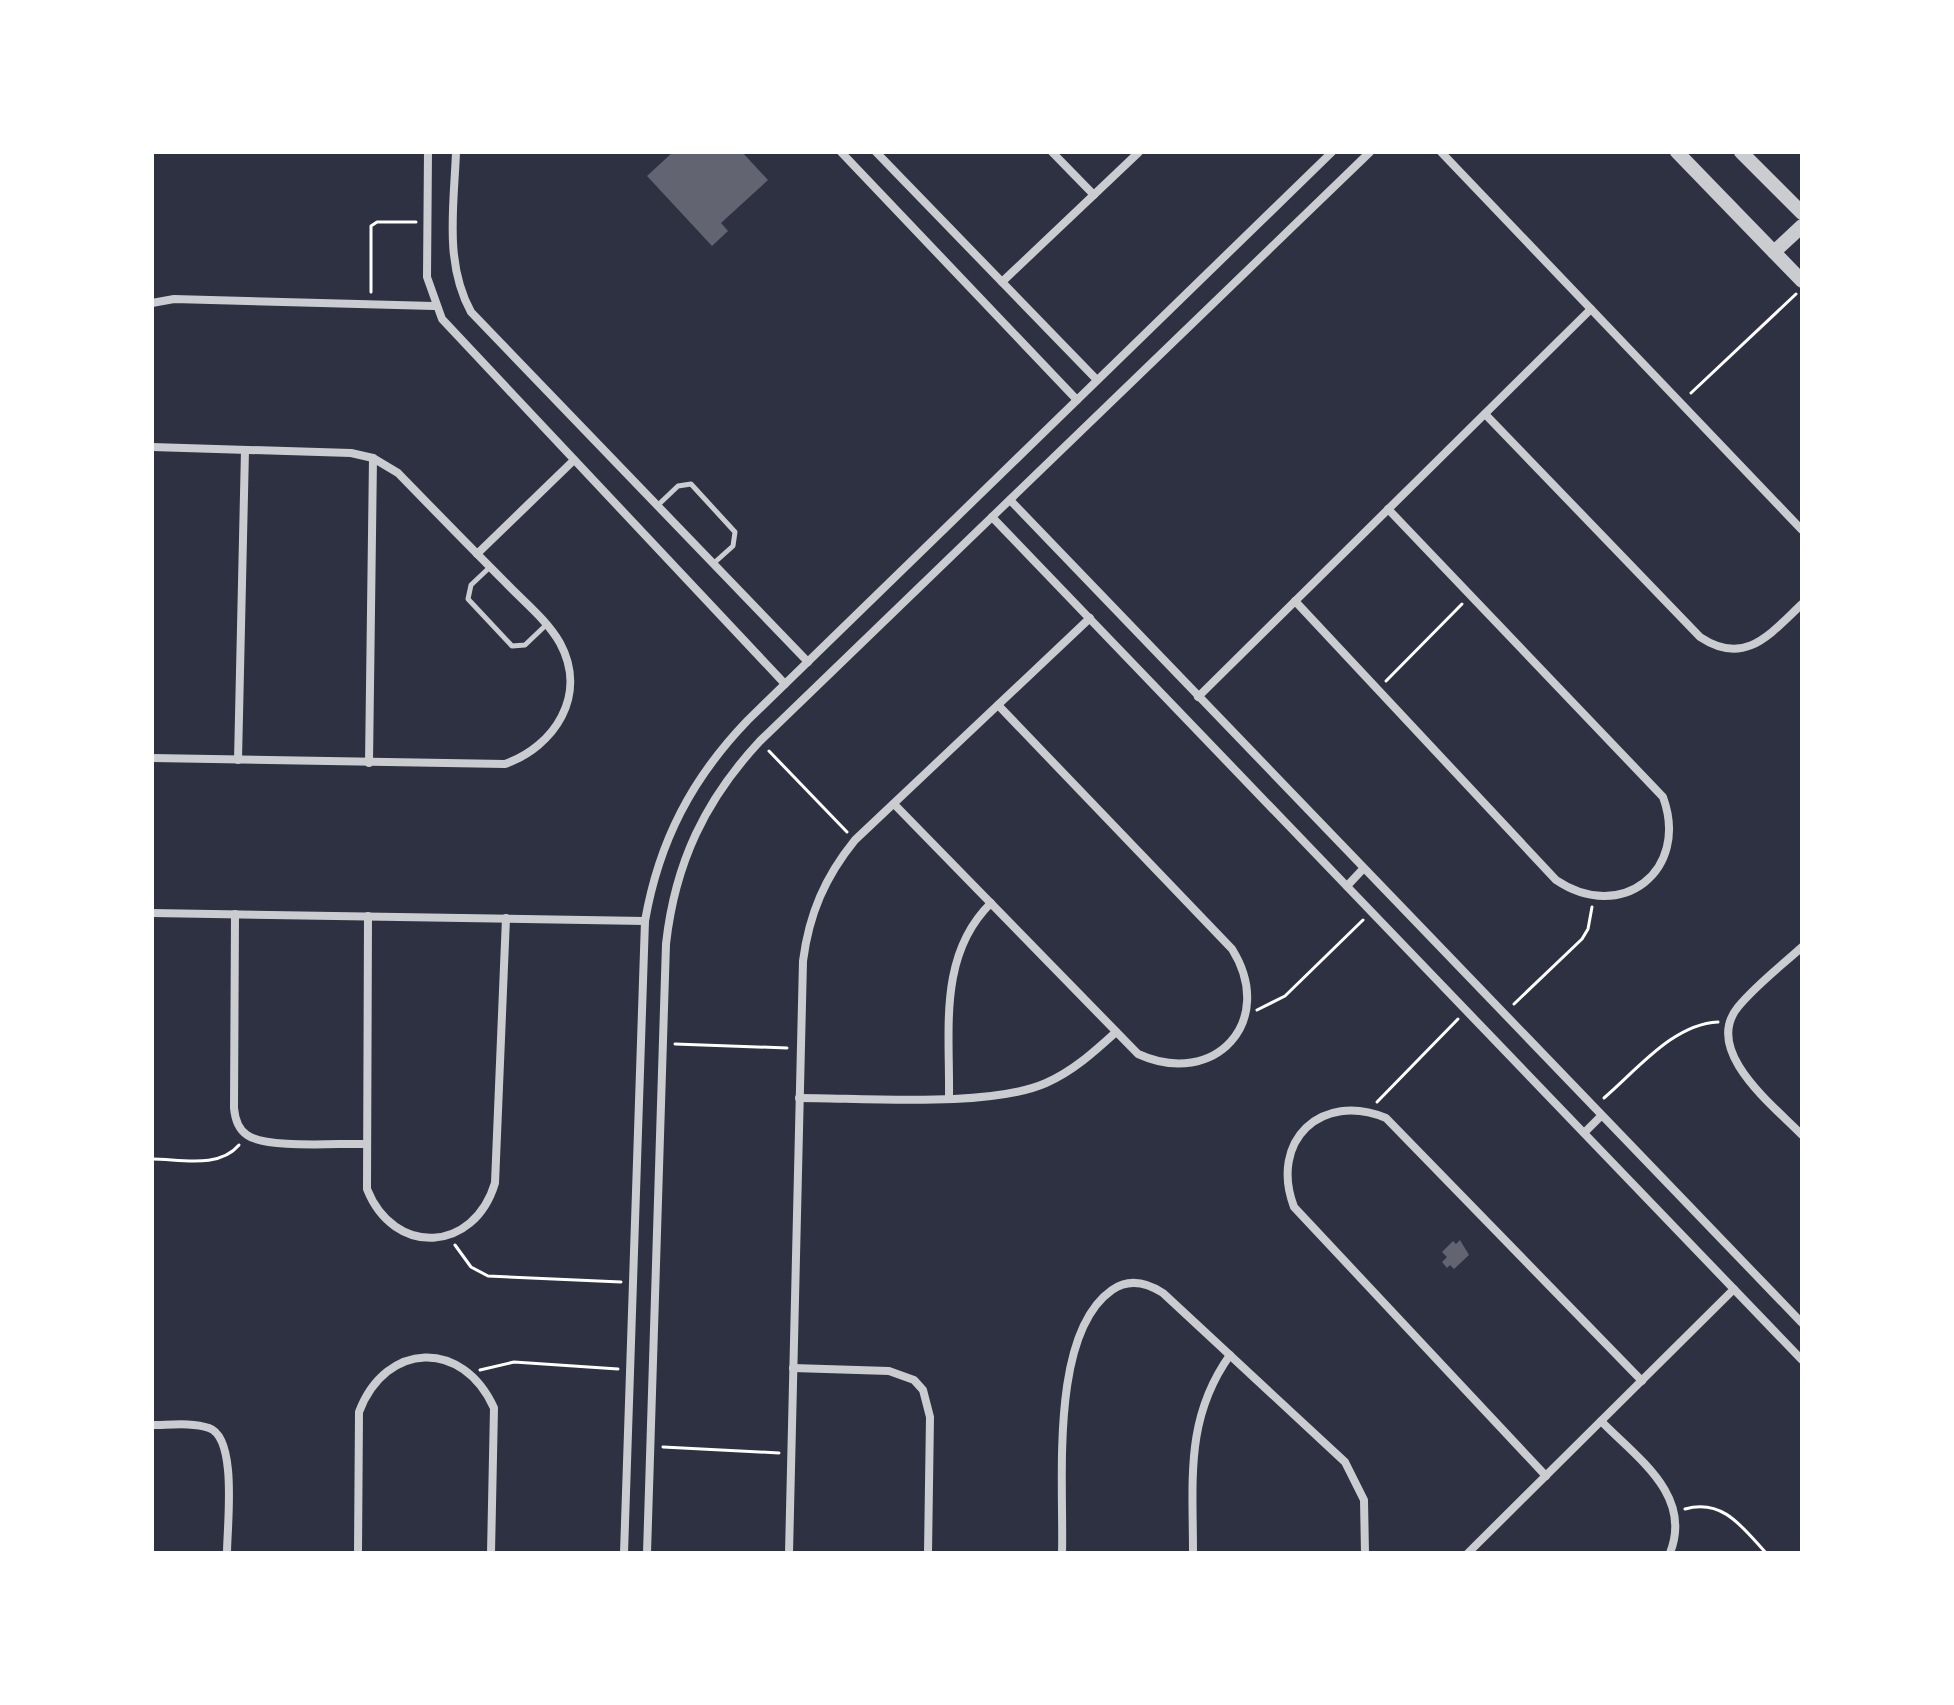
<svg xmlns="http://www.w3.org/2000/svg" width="1954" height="1705" font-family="'Nunito Sans',sans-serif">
  <rect width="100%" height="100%" fill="#2d3142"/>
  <g fill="#626471">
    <polygon points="673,152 742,152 768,180 721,223 728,231 712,246 647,176"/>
    <polygon points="1460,1240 1469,1255 1454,1269 1450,1265 1447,1268 1442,1262 1447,1257 1442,1252 1453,1241 1456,1244"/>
  </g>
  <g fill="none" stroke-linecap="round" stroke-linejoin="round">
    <g stroke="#fff" stroke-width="3">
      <polyline points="371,292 371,226 377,222 416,222"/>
      <polyline points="1691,393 1796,294"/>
      <polyline points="1386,681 1462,604"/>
      <polyline points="769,751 847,832"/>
      <polyline points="1514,1004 1582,939 1588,929 1592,907"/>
      <polyline points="1257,1010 1285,996 1363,920"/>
      <polyline points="675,1044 787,1048"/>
      <path d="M1604,1098C1637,1070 1673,1024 1718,1022"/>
      <polyline points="1377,1102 1458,1019"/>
      <path d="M152,1159C180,1159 219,1169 239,1145"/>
      <polyline points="455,1245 471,1267 488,1276 621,1282"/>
      <polyline points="480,1370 514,1362 618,1369"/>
      <polyline points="663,1447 779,1453"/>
      <path d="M1685,1509C1723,1498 1743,1528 1766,1553"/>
    </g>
    <g stroke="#caccd0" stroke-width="5">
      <polyline points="657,506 678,486 691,484 735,532 733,546 714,563"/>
      <polyline points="490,567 471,585 468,599 512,646 525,645 546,625"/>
    </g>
    <g stroke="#caccd0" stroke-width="8">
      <polyline points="428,152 427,277 442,319 785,684"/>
      <path d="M456,152C454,206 444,263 471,312L808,662"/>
      <polyline points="841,152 1077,400"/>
      <polyline points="876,152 1097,380"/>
      <polyline points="1052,152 1094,195"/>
      <polyline points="1441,152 1802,530"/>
      <polyline points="1002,282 1139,152"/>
      <polyline points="152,303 174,299 434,306"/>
      <path d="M1485,414L1700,637C1745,667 1770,634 1802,604"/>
      <path d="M152,447L351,453L373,458L398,473C434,510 470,547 506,583C524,602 547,620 560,643C588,695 555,746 505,764L152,758"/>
      <polyline points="1010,500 1802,1323"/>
      <polyline points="992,517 1802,1360"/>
      <polyline points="477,554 574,460"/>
      <path d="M1295,601L1556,880C1621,924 1690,871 1663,797L1388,509"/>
      <polyline points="1198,697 1591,309"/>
      <polyline points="238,760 245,450"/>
      <polyline points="369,763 373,458"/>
      <path d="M894,804L1138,1054C1215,1089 1277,1021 1232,949L998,705"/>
      <polyline points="1347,886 1363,869"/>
      <polyline points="152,913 645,921"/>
      <path d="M235,914L234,1108C235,1119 238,1129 247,1135C266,1149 340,1143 365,1144"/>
      <path d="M368,916L367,1189C394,1257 474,1253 495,1183L506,918"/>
      <path d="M1802,947C1781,966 1756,985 1738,1007C1702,1051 1774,1106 1802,1135"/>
      <path d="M949,1097C950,1029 938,955 991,903"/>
      <path d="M799,1098C865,1098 989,1108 1046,1083C1073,1071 1094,1052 1116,1032"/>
      <polyline points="1584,1133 1600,1117"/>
      <polyline points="793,1368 889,1371 914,1380 923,1390 930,1417 928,1553"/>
      <path d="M1601,1421C1637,1458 1693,1495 1670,1553"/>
      <path d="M152,1425C169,1425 192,1422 209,1428C238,1438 227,1526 227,1553"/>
      <path d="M1546,1476L1294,1207C1269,1141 1321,1091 1386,1118L1642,1381"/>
      <path d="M358,1553L359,1412C386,1341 463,1339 494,1408L491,1553"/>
      <path d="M624,1553L645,921C659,841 692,778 748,720L1332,152"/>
      <path d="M647,1553L666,944C675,863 705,800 760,741L1370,152"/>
      <path d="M789,1553L803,961C809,914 825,877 855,840L1090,618"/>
      <path d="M1062,1553C1064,1483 1049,1334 1112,1290C1129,1278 1146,1282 1163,1293L1345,1462L1364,1500L1365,1553"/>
      <path d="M1193,1553C1193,1479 1185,1418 1230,1355"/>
      <polyline points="1468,1553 1734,1289"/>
    </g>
    <g stroke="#caccd0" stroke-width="14">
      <polyline points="1677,152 1802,281"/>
      <polyline points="1741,152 1802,213"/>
      <polyline points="1774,252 1802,226"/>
    </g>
  </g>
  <rect width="1954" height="1705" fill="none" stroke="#ffffff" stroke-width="308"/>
</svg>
